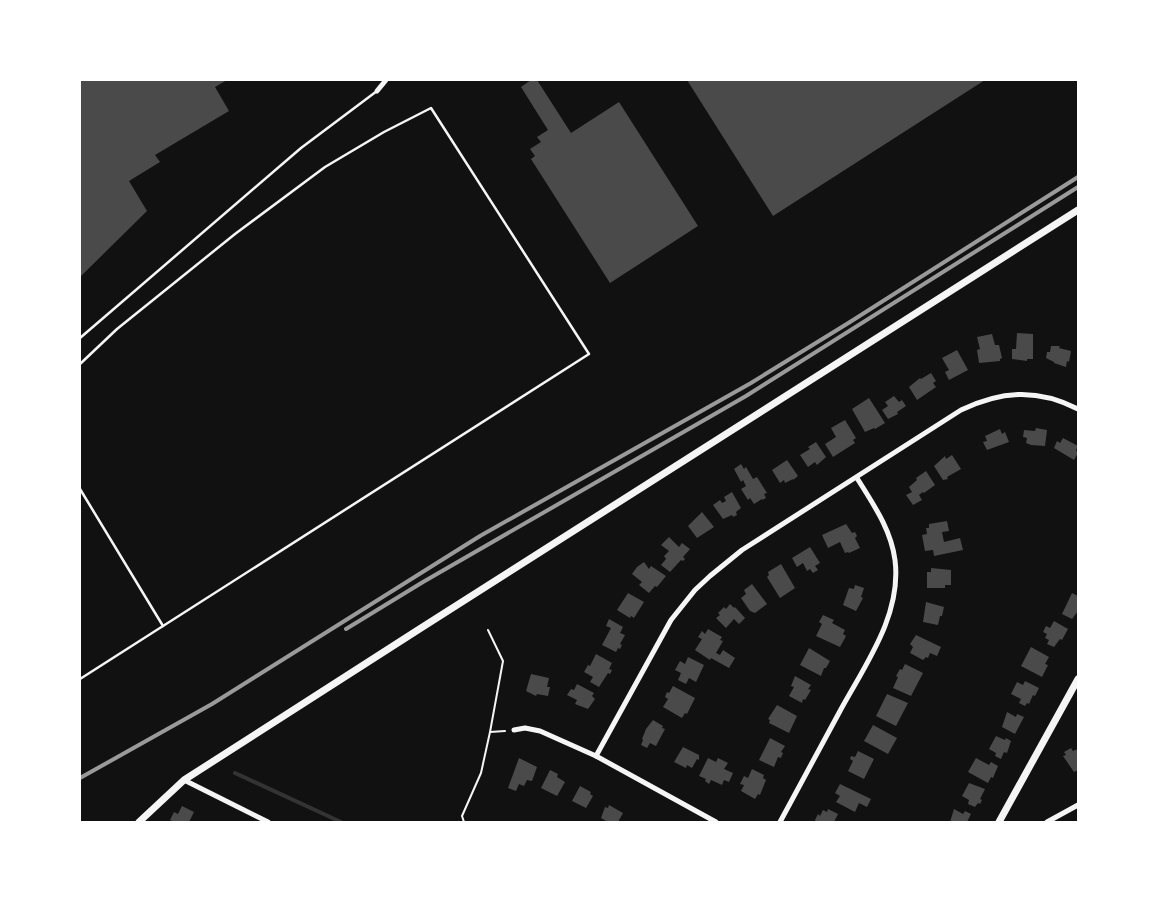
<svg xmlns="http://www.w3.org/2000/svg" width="1158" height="902" font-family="'Work Sans',sans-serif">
  <rect width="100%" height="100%" fill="#111"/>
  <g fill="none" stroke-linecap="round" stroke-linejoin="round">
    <polyline stroke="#333" stroke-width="4" points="235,773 341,822"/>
  </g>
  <g fill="#4a4a4a">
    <polygon points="80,80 227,80 215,87 229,111 155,155 160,162 129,181 147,211 80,277"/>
    <polygon points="531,80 537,80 571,133 619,102 698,226 610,283 531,159 535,156 530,149 541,142 537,137 548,130 521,87"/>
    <polygon points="687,80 985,80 773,216"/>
    <polygon points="1017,333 1033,334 1033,359 1027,359 1027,361 1012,359 1012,349 1016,349"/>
    <polygon points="992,334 995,345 999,345 1002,358 1000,359 1000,361 979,363 977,350 980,349 977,337"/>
    <polygon points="1051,346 1060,346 1059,348 1071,351 1069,362 1067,361 1066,367 1054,363 1054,362 1046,358 1047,352 1050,352"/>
    <polygon points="957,350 968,370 949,380 945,372 949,370 942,358"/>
    <polygon points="931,373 936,381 933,383 936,387 917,400 909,387 920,378 921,379"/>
    <polygon points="894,396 899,402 902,400 906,406 897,412 898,414 888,419 882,410 888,406 885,402"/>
    <polygon points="869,398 885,423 875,429 874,428 865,432 852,409"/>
    <polygon points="845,420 856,438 853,440 855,443 833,457 825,444 836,437 831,428"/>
    <polygon points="1036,428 1047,430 1045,446 1031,445 1026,443 1027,438 1023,437 1024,430 1035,431"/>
    <polygon points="1000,429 1002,434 1005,432 1009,442 987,450 983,442 987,441 985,436"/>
    <polygon points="1063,438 1078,446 1076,450 1078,453 1074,460 1054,448 1057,441 1060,443"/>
    <polygon points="816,442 826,457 817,465 815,462 808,467 800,455 810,449 808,447"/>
    <polygon points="952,455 961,469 947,477 948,479 943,480 934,466 945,456 946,459"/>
    <polygon points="787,460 798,476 793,480 793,479 785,483 784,480 780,483 772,470"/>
    <polygon points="741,464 744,469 746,467 753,479 757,477 767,493 764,494 766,498 762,500 762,499 754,504 750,498 748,500 741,489 746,486 743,480 741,482 734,469"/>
    <polygon points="926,471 935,485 924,493 923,492 919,495 922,500 913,505 906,495 912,492 909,487 917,480 916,478"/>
    <polygon points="732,492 741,508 736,512 737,515 733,517 732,515 723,519 713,505 720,500 722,503 726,501 724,497"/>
    <polygon points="702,512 714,527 697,538 688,526"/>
    <polygon points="947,521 949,531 942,532 944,542 960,538 963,550 934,556 933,550 925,551 922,535 927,534 926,528 929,528 929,524"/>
    <polygon points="846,524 852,533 855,532 857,536 855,538 860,548 849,553 848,552 845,553 840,542 828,548 822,535"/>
    <polygon points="669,537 679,547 682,543 690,549 683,557 685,559 683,561 681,560 670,572 661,565 666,559 664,556 669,551 661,545"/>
    <polygon points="810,547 820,563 815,566 818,570 813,573 810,569 807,571 803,563 797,567 792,558"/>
    <polygon points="644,562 649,569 651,566 666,576 657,587 655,586 649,593 639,585 642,582 632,574 637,567"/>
    <polygon points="781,564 795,588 780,598 767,577 769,575 768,572"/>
    <polygon points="931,568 951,570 951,585 945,585 945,588 927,588 927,572 931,572"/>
    <polygon points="752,584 767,604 755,613 750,611 741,598 746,594 744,590"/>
    <polygon points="855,585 864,588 861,597 863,598 856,611 843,605 849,588 854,589"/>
    <polygon points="628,593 644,602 634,618 631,616 630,618 617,610"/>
    <polygon points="1072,593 1078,596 1078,611 1072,619 1062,614"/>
    <polygon points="926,602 944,607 942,616 940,616 938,625 923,622"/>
    <polygon points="730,604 734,608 735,607 745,618 739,624 734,619 726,628 716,618 720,615 718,613 724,607 726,609"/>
    <polygon points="823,615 834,620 832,623 845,630 843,634 846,636 840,647 816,636 822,624 819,622"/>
    <polygon points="609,619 623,627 620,633 625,635 620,644 622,645 620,649 618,648 616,652 602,645 611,628 606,626"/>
    <polygon points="1054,621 1068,629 1062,640 1060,639 1054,647 1047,644 1049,640 1045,638 1047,634 1043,632 1046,626 1050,628"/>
    <polygon points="708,629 722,637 720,640 723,641 716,653 720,655 723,650 735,658 729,668 711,658 710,660 695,650 702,639 698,637 702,631 705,634"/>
    <polygon points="916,635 941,647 937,656 930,653 928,658 926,657 923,660 910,653 913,647 910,644"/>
    <polygon points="1031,647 1049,657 1045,664 1048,665 1042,677 1021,666"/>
    <polygon points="809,648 830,661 826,668 824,668 821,676 800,665"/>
    <polygon points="596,654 612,663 609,669 612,670 610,674 608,673 599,687 590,682 593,677 584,672 588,665 590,666"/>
    <polygon points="688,657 704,665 696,682 689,678 686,684 678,680 681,673 675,670 680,661 685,664"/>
    <polygon points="905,664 923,673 911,696 893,688 898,677 896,676 900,669 902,670"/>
    <polygon points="531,674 549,678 547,687 550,687 548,696 537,694 536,696 526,691"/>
    <polygon points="795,676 811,685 808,689 811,690 805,700 803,699 802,703 789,696 794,687 791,686"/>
    <polygon points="1025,681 1039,688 1035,696 1033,695 1029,704 1027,703 1025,706 1019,703 1021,699 1011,694 1017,682 1023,685"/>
    <polygon points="577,684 594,693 592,696 595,699 588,709 575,704 577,700 567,695 571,689 574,690"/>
    <polygon points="673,686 695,698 687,714 685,713 682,718 663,707 668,699 665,697 667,692 669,693"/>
    <polygon points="887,694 908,703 896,726 876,716"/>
    <polygon points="777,705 797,716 789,733 769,723 770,720 768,719"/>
    <polygon points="1007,712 1016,717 1017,714 1024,717 1015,734 1002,727"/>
    <polygon points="653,720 663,726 662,728 665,729 656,746 650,743 647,748 641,745 643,740 642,739 646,729"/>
    <polygon points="873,725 897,738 888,754 864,741"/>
    <polygon points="996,736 1005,740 1006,738 1011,741 1007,753 1004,752 1001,759 995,756 996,753 989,749"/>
    <polygon points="770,738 785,746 781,752 783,753 781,758 778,757 774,767 759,760"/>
    <polygon points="683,747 699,755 699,760 697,759 692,768 687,765 686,768 674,762"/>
    <polygon points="1071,748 1073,751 1078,749 1078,770 1074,772 1063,756 1066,755 1064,752"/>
    <polygon points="858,751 874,759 864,779 848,771 853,761 850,759 851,756 855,757"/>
    <polygon points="519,758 537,767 532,781 527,780 524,786 519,784 516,791 508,788"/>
    <polygon points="708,758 716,762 718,758 728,763 724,769 733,773 729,782 724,780 722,785 711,780 709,784 705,781 706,779 699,776"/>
    <polygon points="976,758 989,765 991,762 998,766 993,778 991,777 988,783 968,772"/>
    <polygon points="752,769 764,775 763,778 766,780 760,795 758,794 755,799 741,791 744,785 740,784 744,776 748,778"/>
    <polygon points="550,770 558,774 557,777 565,782 557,796 541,788"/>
    <polygon points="969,783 985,789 980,799 982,800 980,804 978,803 975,807 968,804 969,800 962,796"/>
    <polygon points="840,784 871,799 867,807 859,803 855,812 836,802 840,796 835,793"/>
    <polygon points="580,786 591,792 590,794 593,796 586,808 572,801"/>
    <polygon points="609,805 623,813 618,822 608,822 601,818 605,807 608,808"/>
    <polygon points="182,806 194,812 189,822 174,822 170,820 174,812 178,814"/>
    <polygon points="828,809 838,814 834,822 816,822 815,820 818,814 820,816 823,810 827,812"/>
    <polygon points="954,809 963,814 965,811 971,814 967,822 950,822"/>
  </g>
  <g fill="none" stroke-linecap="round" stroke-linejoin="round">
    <g stroke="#f5f5f5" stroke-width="2">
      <polyline points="488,630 503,661 490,732 505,731"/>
      <polyline points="464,822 462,816 481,773 490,732"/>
    </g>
    <g stroke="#f5f5f5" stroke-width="2.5">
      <polyline points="80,338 301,148 377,91"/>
      <polyline points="80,364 117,329 235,234 325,167 384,132 431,108 589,354 80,679"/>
      <polyline points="80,489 163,626"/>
    </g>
    <g stroke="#f5f5f5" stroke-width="5">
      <polyline points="377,91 386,80"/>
      <polyline points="514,730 525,728 540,731 596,756 716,822"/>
      <path d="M596,756L671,620L695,590L710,576L742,550L961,410C1001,391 1037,388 1078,409"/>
      <polyline points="184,780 268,822"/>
      <path d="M780,822C800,785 820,748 840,711C865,665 902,615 895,560C891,529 873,504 857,478"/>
      <polyline points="1047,822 1078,805"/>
    </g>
    <g stroke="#f5f5f5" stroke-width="7">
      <polyline points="139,822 184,780 421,628 1078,210"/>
      <polyline points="999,822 1078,679"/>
    </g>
    <g stroke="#9a9a9a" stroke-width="4">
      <polyline points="346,629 423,582 746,396 1078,187"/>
      <polyline points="80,778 212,704 480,536 751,383 850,322 1078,177"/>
    </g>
  </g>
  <rect width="1158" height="902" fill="none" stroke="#ffffff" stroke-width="162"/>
</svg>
